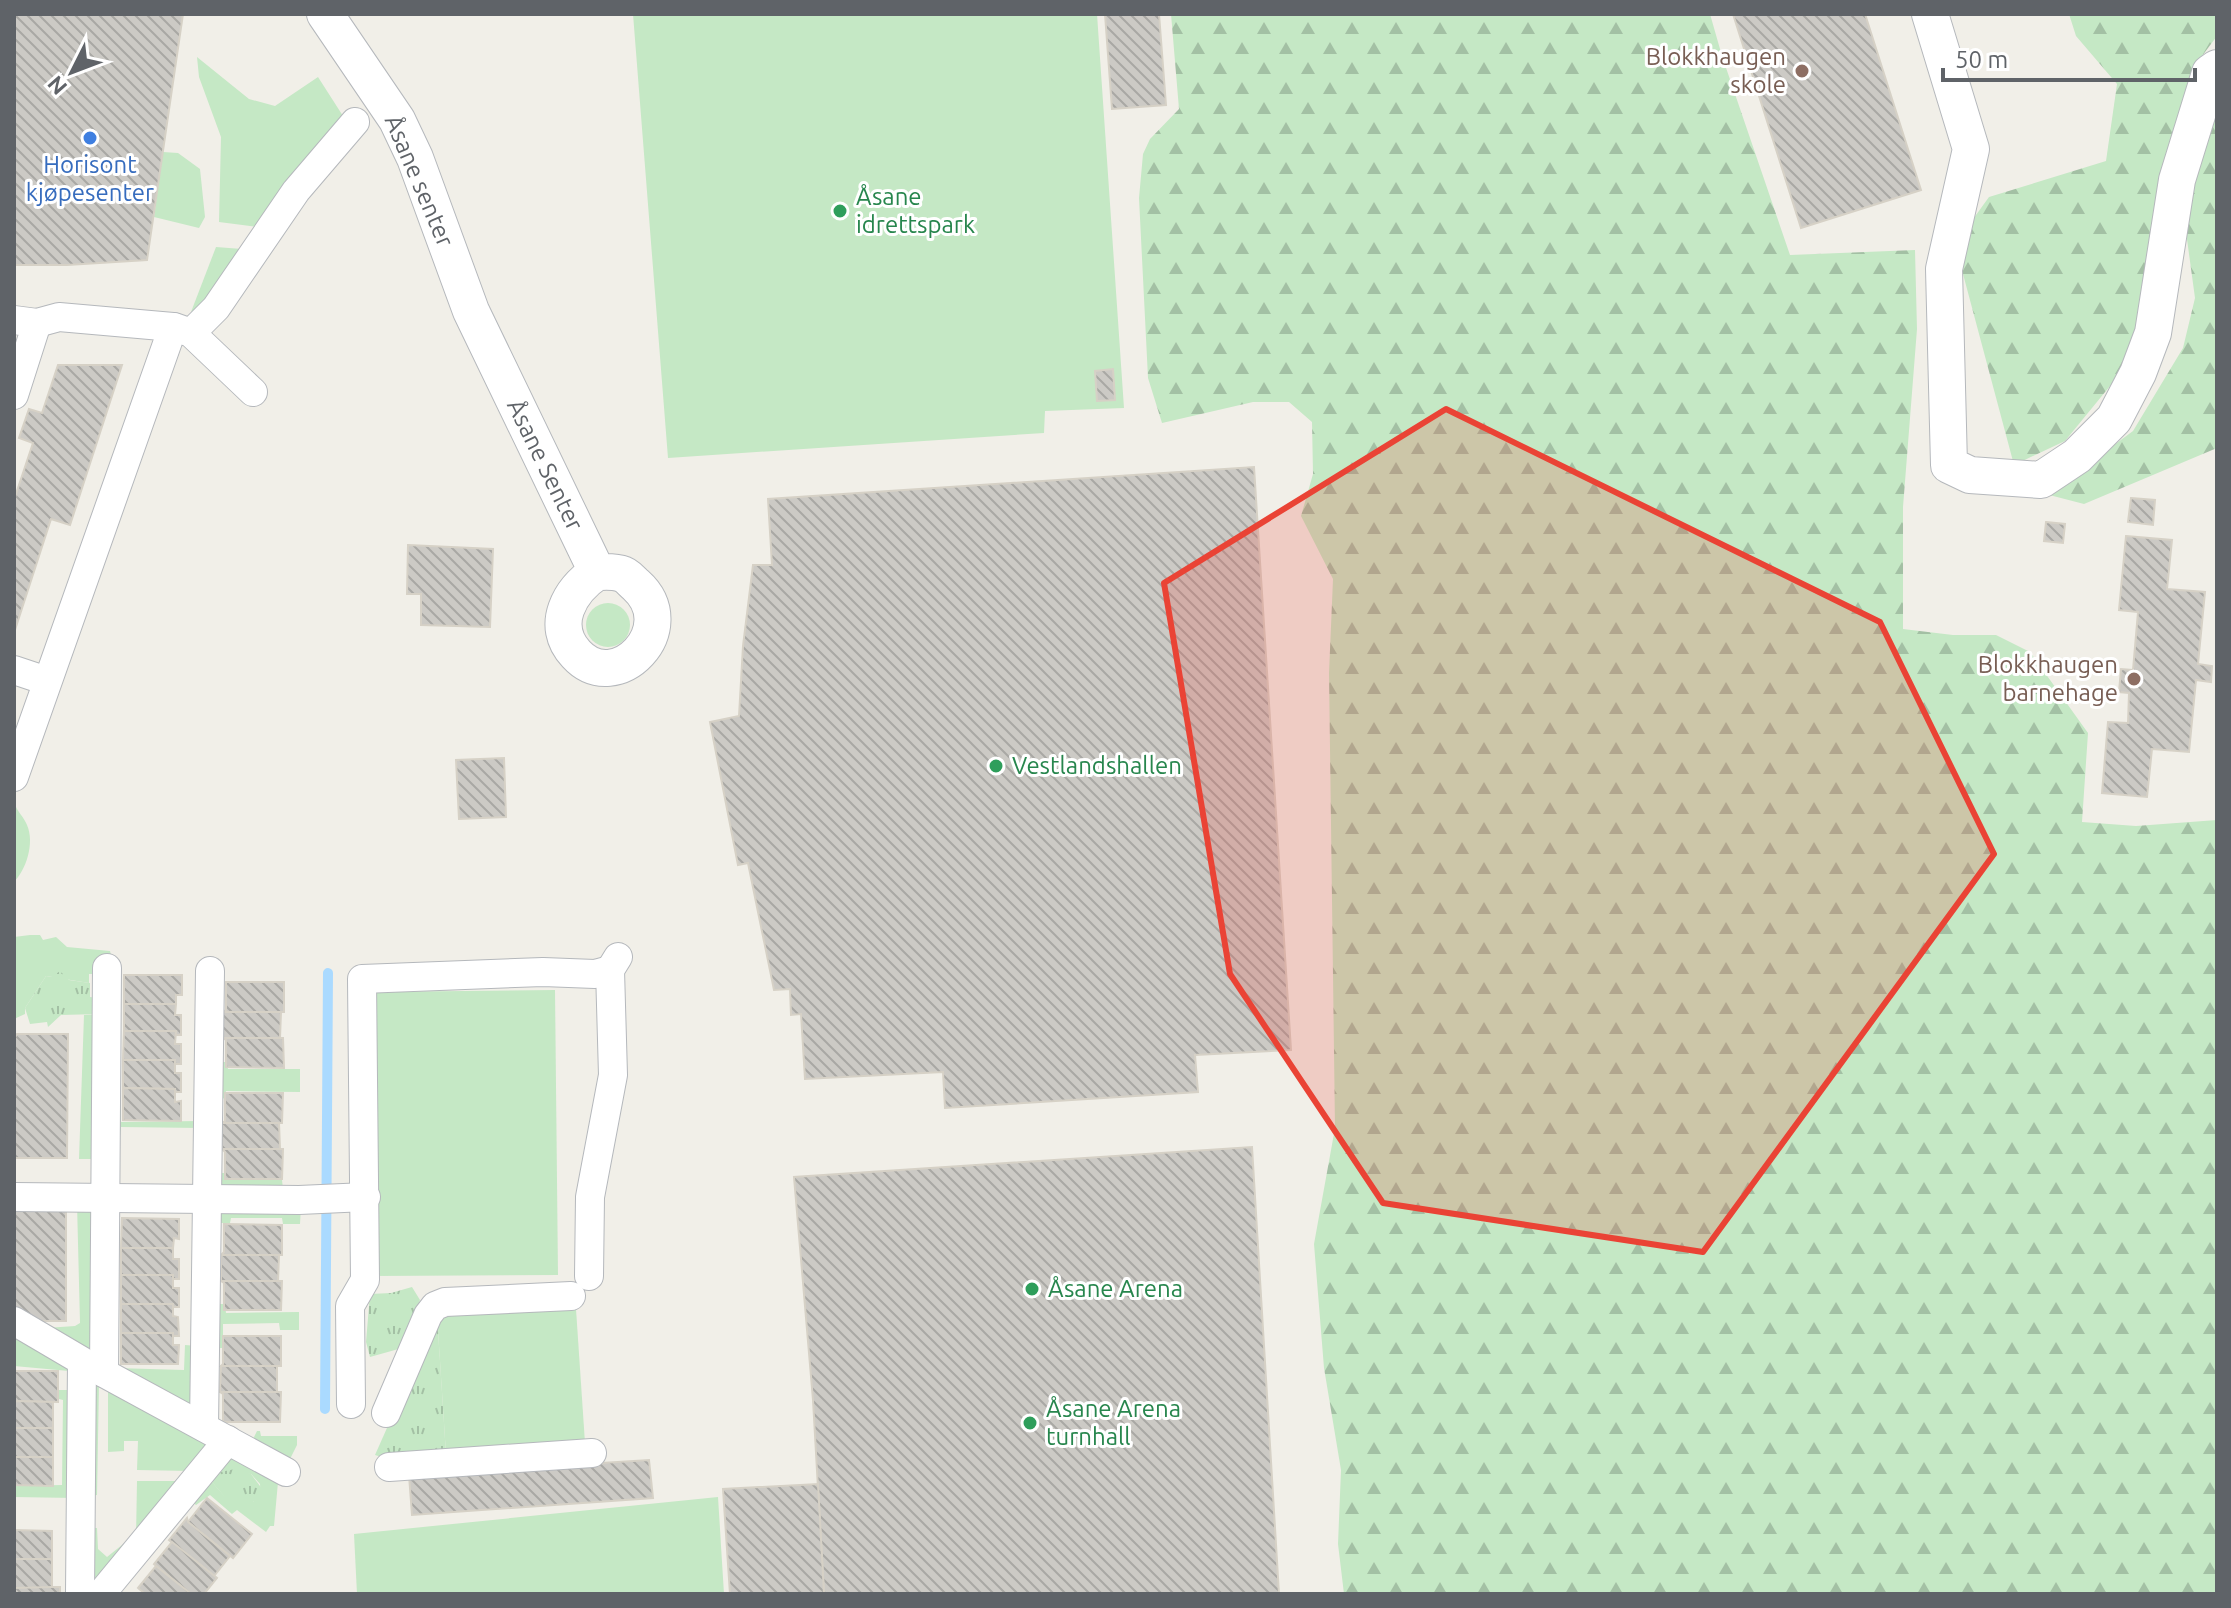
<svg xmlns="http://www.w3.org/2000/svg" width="2231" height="1608" font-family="Ubuntu,sans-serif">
  <defs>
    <pattern id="forest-firs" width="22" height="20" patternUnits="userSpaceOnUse" patternTransform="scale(2)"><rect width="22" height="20" fill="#c5e8c5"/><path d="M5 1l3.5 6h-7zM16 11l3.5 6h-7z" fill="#a3c0a4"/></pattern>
    <pattern id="park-tufts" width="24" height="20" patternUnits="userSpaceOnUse" patternTransform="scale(2)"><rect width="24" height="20" fill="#c5e8c5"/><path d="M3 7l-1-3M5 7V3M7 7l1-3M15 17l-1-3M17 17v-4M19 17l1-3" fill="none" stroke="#a3c0a4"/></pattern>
    <pattern id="building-back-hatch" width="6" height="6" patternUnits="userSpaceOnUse" patternTransform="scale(2)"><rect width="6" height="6" fill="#cccac5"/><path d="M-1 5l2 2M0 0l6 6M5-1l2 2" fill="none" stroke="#a9a8a4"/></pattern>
  </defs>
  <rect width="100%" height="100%" fill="#f1efe8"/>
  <g fill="#c5e8c5">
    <polygon points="633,14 1097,14 1124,408 1045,411 1044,433 668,458"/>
    <polygon points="197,57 249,99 275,106 318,77 343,116 258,227 219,222 221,137 199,77"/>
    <polygon points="163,152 178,153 200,169 205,217 199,228 154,217"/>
    <polygon points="216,247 242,249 204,302 191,312"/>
    <circle cx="608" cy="625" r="22"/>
    <path d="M14,802C17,812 24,817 27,825C35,843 26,870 14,882Z"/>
    <polygon points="30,935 40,935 43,940 56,937 67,947 110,951 114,968 100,974 89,974 89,983 46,976 25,1008 25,1014 14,1019 14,937"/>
    <polygon points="555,990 558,1275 372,1276 370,992"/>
    <polygon points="99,1014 98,1159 79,1159 84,1015"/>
    <polygon points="217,1062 227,1062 228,1069 300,1069 300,1092 226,1091 225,1098 221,1099"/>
    <polygon points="114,1100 121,1100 121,1122 200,1121 200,1128 121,1127 119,1143"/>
    <polygon points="216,1173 226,1173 226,1180 282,1180 283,1189 215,1188"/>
    <polygon points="77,1203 96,1204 95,1357 46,1328 75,1326 80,1323"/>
    <polygon points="216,1206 301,1207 300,1224 283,1224 282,1218 231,1218 230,1223 216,1223"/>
    <polygon points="213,1304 225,1304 226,1313 299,1312 299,1330 280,1330 279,1323 223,1324 223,1348 214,1348"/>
    <polygon points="576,1309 585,1443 446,1454 437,1315"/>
    <polygon points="14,1334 74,1369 74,1498 14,1497 14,1486 62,1485 63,1400 59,1399 59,1390 68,1390 69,1371 14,1366"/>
    <polygon points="185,1345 198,1346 198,1414 116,1368 184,1370"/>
    <polygon points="90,1378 99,1383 97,1495 89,1496"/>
    <polygon points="108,1388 212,1445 190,1471 137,1470 138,1441 124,1441 124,1451 108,1452"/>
    <polygon points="257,1431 260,1431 261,1436 297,1436 297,1445 288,1463 251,1443"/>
    <path d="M226,1452L278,1482L274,1526H270L266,1532L237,1510L232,1514L210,1495L196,1505L188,1498L211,1481C224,1495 230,1506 249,1506L254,1501L261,1500L260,1484L251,1474L219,1473Z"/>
    <polygon points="137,1481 182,1481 136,1538"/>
    <polygon points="718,1497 724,1594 357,1594 354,1534"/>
    <polygon points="88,1528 97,1528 98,1549 107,1557 127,1541 92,1594"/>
  </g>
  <g fill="url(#forest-firs)">
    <polygon points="1171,14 1710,14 1722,56 1790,255 1915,250 1917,329 1903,507 1903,629 1953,635 1996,635 2030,652 2088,733 2082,822 2136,826 2217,820 2217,1594 1344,1594 1338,1544 1341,1470 1324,1368 1314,1244 1335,1128 1329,673 1333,579 1301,516 1313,474 1312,422 1289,402 1253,402 1162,423 1148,378 1139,198 1143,154 1150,139 1179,109"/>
    <polygon points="2069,14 2217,14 2217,36 2202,56 2177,138 2128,364 2065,441 2014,465 1955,244 1989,197 2106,161 2117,84 2076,36"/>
    <polygon points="2217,109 2217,448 2084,504 2019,487 2068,479 2133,431 2183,348 2195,298 2186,232 2203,132"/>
  </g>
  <g fill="url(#park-tufts)">
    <polygon points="60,971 69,980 90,983 90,997 99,998 99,1014 61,1015 48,1027 47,1022 30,1024 25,1008 46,976 52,977"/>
    <polygon points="412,1287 420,1300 402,1348 370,1357 366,1342 370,1294 391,1293"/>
    <polygon points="437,1315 446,1454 388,1459 375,1455"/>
    <polygon points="235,1469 251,1474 263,1490 263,1501 254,1501 249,1510 230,1503 211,1481 216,1473"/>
  </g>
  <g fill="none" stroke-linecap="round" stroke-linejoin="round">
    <polyline stroke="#aadaff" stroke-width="10" points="325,1409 328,973"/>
  </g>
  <g fill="url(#building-back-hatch)" stroke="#d6d1c6" stroke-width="2">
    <polygon points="14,14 183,14 147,260 67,265 14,265"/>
    <polygon points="1105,14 1159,14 1166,105 1112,109"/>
    <polygon points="1733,14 1865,14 1921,190 1801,228"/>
    <polygon points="58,365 122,365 70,525 51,519 14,633 14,500 33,443 19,438 29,409 42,413"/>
    <polygon points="1113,369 1115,400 1097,401 1095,371"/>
    <polygon points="1254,467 1291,1050 1195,1055 1198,1092 945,1108 943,1072 805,1079 801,1014 791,1015 790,989 774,990 748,863 738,865 710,722 739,716 743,646 753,565 772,565 768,499"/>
    <polygon points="2131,498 2155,500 2153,525 2128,522"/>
    <polygon points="2046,522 2065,524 2063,543 2044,541"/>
    <polygon points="2126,536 2172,540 2167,589 2205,592 2198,664 2212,666 2211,682 2196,680 2189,752 2152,749 2147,797 2102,793 2108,722 2128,723 2129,693 2119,692 2121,669 2133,670 2138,612 2119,610"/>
    <polygon points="408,545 493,549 490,627 421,625 421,594 407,594"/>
    <polygon points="504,758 506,817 459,819 456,760"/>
    <polygon points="124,975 182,975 182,995 176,995 176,1004 124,1004"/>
    <polygon points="226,982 284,982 284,1012 223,1012 226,1010"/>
    <polygon points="124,1004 176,1004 175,1015 181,1015 181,1035 175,1035 176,1031 124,1031"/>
    <polygon points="223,1012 281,1012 280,1038 223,1038"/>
    <polygon points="124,1031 176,1031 175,1044 181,1044 181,1064 175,1064 175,1060 123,1060"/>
    <polygon points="17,1034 68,1034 67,1158 14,1158 14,1039"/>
    <polygon points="223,1038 283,1038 284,1068 226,1067 226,1040"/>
    <polygon points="123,1060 175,1060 175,1073 181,1073 181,1092 175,1092 175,1089 123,1088"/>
    <polygon points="123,1088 175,1089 175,1102 181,1101 181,1121 123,1120"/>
    <polygon points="225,1093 283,1093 282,1123 222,1123 225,1121"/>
    <polygon points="222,1123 279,1123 280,1149 222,1149"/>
    <polygon points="1252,1147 1279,1594 824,1594 813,1400 794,1177"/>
    <polygon points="222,1149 283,1149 282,1179 225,1179 225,1152"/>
    <polygon points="14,1210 66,1210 66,1321 36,1321 14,1309"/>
    <polygon points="122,1218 179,1219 179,1239 174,1238 173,1248 121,1248"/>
    <polygon points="224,1224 282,1225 282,1255 221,1255 224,1252"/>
    <polygon points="121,1248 173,1248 173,1259 179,1259 179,1279 173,1279 173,1275 121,1275"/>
    <polygon points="221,1255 279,1255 278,1281 221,1281"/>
    <polygon points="121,1275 173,1275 173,1288 179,1288 179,1307 173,1307 173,1304 121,1304"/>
    <polygon points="221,1281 282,1281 281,1310 224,1310 224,1283"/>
    <polygon points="121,1304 173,1304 173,1316 178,1317 179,1336 173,1336 173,1333 121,1333"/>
    <polygon points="121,1333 173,1333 173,1345 179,1345 178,1364 121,1364"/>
    <polygon points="223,1336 281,1336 281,1366 221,1366 223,1364"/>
    <polygon points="221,1366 277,1366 277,1393 220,1392"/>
    <polygon points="14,1371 58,1371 58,1402 14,1401"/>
    <polygon points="220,1392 281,1392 280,1422 223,1422 223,1394"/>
    <polygon points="14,1401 53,1402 53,1428 14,1428"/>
    <rect x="14" y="1428" width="39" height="29"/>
    <polygon points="14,1457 53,1457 53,1486 14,1485"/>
    <polygon points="649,1460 653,1498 412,1515 409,1475"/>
    <polygon points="818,1484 824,1594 730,1594 723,1489"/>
    <polygon points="207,1498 252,1534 233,1558 188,1522"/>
    <polygon points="187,1518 188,1522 230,1556 214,1576 169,1540"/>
    <polygon points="14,1530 52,1531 52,1559 14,1559"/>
    <polygon points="172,1542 217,1578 204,1594 191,1594 154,1564"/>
    <rect x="14" y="1559" width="38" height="29"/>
    <polygon points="156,1566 191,1594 145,1594 138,1588"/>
    <polygon points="52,1587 60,1587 60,1594 14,1594 14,1588"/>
  </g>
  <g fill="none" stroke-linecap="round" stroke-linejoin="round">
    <defs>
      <g id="pedestrian">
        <polyline points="14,320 37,323 59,317 173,327 14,777"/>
        <polyline points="174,327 191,333 253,392"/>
        <polyline points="191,333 216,308 296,191 355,122"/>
        <polyline points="14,395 37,323"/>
        <polyline points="14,670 47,681"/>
        <polyline points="14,1197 299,1200 366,1197"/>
        <polyline points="589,1276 590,1197 613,1075 610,970 618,957"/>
        <polyline points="14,1321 82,1361 80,1594"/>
        <polyline points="89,1365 286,1472"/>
        <polyline points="104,1373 107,968"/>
        <polyline points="351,1404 350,1306 365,1280 362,979 543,972 595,974 610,970"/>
        <polyline points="386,1413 428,1315 435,1306 445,1302 571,1296"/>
        <polyline points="204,1427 210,971"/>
        <polyline points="389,1467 592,1453"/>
        <polyline points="101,1594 228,1440"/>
      </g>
      <g id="minor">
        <path d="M325,14L397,120L415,158L471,311L597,572C570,590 549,625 576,654C616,698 684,628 636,585C632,582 627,575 622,574C615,571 604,572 597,572"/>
        <polyline points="1930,14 1971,149 1944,269 1949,465 1970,475 2041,480 2077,456 2114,419 2138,373 2153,333 2177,180 2210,73 2217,68"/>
      </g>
    </defs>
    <use href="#pedestrian" stroke="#b5b8bc" stroke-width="30"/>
    <use href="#minor" stroke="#b5b8bc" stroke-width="38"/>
    <use href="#pedestrian" stroke="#fff" stroke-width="28"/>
    <use href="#minor" stroke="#fff" stroke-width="36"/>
  </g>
  <path fill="#ea4335" fill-opacity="0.2" stroke="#ea4335" stroke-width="6" stroke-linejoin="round" d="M1446,409L1880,622L1994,854L1703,1252L1383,1203L1230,974L1164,583Z"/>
  <g fill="#8d6e63" stroke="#fff" stroke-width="3">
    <circle cx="1802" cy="71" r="8"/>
    <circle cx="2134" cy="679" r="8"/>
  </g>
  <circle fill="#3f7fe0" stroke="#fff" stroke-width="3" cx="90" cy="138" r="8"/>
  <g fill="#2e9e5b" stroke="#fff" stroke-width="3">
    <circle cx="840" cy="211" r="8"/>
    <circle cx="996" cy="766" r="8"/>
    <circle cx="1032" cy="1289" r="8"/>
    <circle cx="1030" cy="1423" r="8"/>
  </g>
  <g text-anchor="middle" stroke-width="6" stroke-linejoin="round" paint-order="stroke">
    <g font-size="24" fill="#785e54" stroke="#fff" text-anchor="end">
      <text x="1786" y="65">Blokkhaugen<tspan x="1786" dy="28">skole</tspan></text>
      <text x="2118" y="673">Blokkhaugen<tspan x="2118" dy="28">barnehage</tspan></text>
    </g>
    <g font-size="24" fill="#366cbe" stroke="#fff">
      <text x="90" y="173">Horisont<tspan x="90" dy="28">kjøpesenter</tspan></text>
    </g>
    <g font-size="24" fill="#5f6368" stroke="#fff">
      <text transform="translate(419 181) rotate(67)" y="8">Åsane senter</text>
      <text transform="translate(545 465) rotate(64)" y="8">Åsane Senter</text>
    </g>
    <g font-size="24" fill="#27864d" stroke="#fff" text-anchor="start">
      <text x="856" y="205">Åsane<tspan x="856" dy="28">idrettspark</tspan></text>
      <text x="1012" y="774">Vestlandshallen</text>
      <text x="1048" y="1297">Åsane Arena</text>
      <text x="1046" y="1417">Åsane Arena<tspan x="1046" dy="28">turnhall</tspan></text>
    </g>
  </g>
  <rect width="2231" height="1608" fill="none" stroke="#5f6368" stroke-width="32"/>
  <g transform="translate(72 72) rotate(228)" stroke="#ffffff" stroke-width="6" paint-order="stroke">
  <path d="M0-6L14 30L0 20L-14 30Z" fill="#5f6368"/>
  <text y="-12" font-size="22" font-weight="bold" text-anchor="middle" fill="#5f6368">N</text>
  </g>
  <path d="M1943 68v12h252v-12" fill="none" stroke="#5f6368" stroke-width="4"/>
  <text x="1955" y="68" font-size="24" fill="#5f6368" stroke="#ffffff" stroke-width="6" paint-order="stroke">50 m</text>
</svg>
